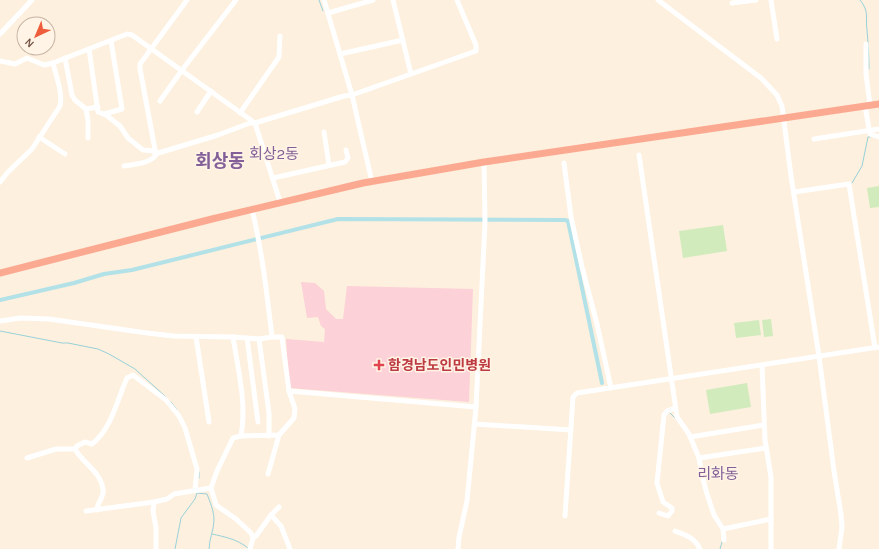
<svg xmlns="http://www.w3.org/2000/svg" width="879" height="549" font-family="Karla,'Noto Sans KR',sans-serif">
  <rect width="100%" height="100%" fill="#fdf0de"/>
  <polygon fill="#fcd1d7" points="301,282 315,283 324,291 326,309 336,319 343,319 347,286 473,289 469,402 289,388 286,339 324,342 325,329 321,326 318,317 307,318"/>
  <g fill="#d1ebbd">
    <polygon points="879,186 879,207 870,208 867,188"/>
    <polygon points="723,225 727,251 683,258 679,231"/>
    <polygon points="771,319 773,336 764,337 762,320"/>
    <polygon points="759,320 761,335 736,338 734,323"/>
    <polygon points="747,383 751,407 710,414 706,390"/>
  </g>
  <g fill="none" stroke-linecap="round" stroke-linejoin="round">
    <g stroke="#98d1d9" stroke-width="1">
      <polyline points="319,0 323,11"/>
      <path d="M860,0C870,12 865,18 867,30C868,43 869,55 869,69"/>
      <polyline points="852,183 862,166 868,137 870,137"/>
      <polyline points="0,331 62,343 68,343 98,349 109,354 135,369 166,397"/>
      <polyline points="171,402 177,410"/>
      <polyline points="670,413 675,418"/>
      <polyline points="199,478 199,472"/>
      <path d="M212,534C225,537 237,539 248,548"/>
      <path d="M175,549L181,518L195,499L197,493L207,494C210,502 214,511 214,520C214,530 209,539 209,549"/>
      <polyline points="720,549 722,542"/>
    </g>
    <polyline stroke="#b2e1e7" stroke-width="4" points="0,300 74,283 104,274 132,270 338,219 565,220 568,221 602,383"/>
    <g stroke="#fff" stroke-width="5">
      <polyline points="324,0 352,95 372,182"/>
      <polyline points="393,0 411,74"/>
      <polyline points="658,0 761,78 777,95 782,106 791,176 819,356 834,471 841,514 842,527 839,549"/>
      <polyline points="771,0 777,39"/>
      <polyline points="732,3 756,0"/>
      <polyline points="328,13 373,0"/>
      <polyline points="0,34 32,0"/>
      <polyline points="866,44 866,74 870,105"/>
      <polyline points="89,49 98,112 106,115 120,126 128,138 143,150 155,151"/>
      <polyline points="340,54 403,40"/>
      <polyline points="65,58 72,95 75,100 86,109 88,120 88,138"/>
      <polyline points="0,61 15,64 27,58 44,65 53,63 127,34 132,35 255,123 280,202"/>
      <polyline points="160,101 182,70 236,0"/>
      <polyline points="865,106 870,134 879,137"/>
      <polyline points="86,109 98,107"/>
      <polyline points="197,112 211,91"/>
      <polyline points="240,113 279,57 280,36"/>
      <polyline points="104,114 122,109 111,41"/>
      <polyline points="324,132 329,165"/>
      <polyline points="39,137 65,154"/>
      <polyline points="814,139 879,129"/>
      <polyline points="155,154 218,135 250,123 255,123 344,96 352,95 476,51 476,45 457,0"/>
      <polyline points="639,155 677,417 689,434 699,458 703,479 707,494 714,515 723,529 724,540"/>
      <polyline points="564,163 571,217 582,267 597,324 611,388"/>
      <path d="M124,166C135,164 149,164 156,155L140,69V64L187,0"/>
      <polyline points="273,178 345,162 348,158 346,150"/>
      <path d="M0,182L8,172L32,149L60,106C63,93 56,76 53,63"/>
      <polyline points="794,192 849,184 875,348"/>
      <path d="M252,209C262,251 267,294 272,337"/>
      <polyline points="0,321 21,318 49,319 147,333 174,336 233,337 259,339 272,337 282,337 289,391 295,409 294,418 279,435 268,474"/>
      <polyline points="196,337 209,422"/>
      <path d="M233,337C238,369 247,404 241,436"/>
      <polyline points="247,338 258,422"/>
      <polyline points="259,339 269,413 269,436"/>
      <polyline points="762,365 765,440 771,477 771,549"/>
      <polyline points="289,391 476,407"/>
      <polyline points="474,424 571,430"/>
      <polyline points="690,437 764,425"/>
      <path d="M75,449L77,446L85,442L92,444C112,428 117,400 127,378L133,375L166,400L179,416L185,428L197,469L195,490"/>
      <path d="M27,458L56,449H75C83,464 101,471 103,490C104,498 97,502 97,510"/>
      <polyline points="699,458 766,448"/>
      <polyline points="154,502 153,511 156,528 156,549"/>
      <polyline points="86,511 154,502 167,499 174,494 211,488"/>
      <polyline points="659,513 668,516 672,511 672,508 663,502 657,483 664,415 667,411 675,408"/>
      <polyline points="271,515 281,526 290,549"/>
      <polyline points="565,516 573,397 577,393 879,347"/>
      <polyline points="723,529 771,519"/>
      <path d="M675,531C686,535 695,538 700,549"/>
      <polyline points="253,538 256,536 271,515 279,507"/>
      <polyline points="250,549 253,538 251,533 236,519 216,505 211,488 217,471 233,438 241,436 279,435"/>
      <polyline points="458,549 459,537 467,501 476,407 485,223 484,162"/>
    </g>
    <polyline stroke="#fba991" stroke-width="7" points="0,273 212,219 363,183 484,162 879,104"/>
  </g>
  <path fill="#e0444e" stroke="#fff4e5" stroke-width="1.5" d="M377 359h4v4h4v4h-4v4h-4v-4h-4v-4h4z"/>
  <g text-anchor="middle" stroke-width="3" stroke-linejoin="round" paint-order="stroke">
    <g font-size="14" font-weight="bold" fill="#be3a42" stroke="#fff4e5" text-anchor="start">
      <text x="388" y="370">함경남도인민병원</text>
    </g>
    <g font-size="15" fill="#836098" stroke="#fff4e5">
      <text x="274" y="159">회상2동</text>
      <text x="718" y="479">리화동</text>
    </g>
    <g font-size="18" font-weight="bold" fill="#836098" stroke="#fff4e5">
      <text x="220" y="167">회상동</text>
    </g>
  </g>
  <g transform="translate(36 36) rotate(224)"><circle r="19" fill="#fff4e5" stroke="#c7b4a5"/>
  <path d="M0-3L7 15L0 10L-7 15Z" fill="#ee5e3c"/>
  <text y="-6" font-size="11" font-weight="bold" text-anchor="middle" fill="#745445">N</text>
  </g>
</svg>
